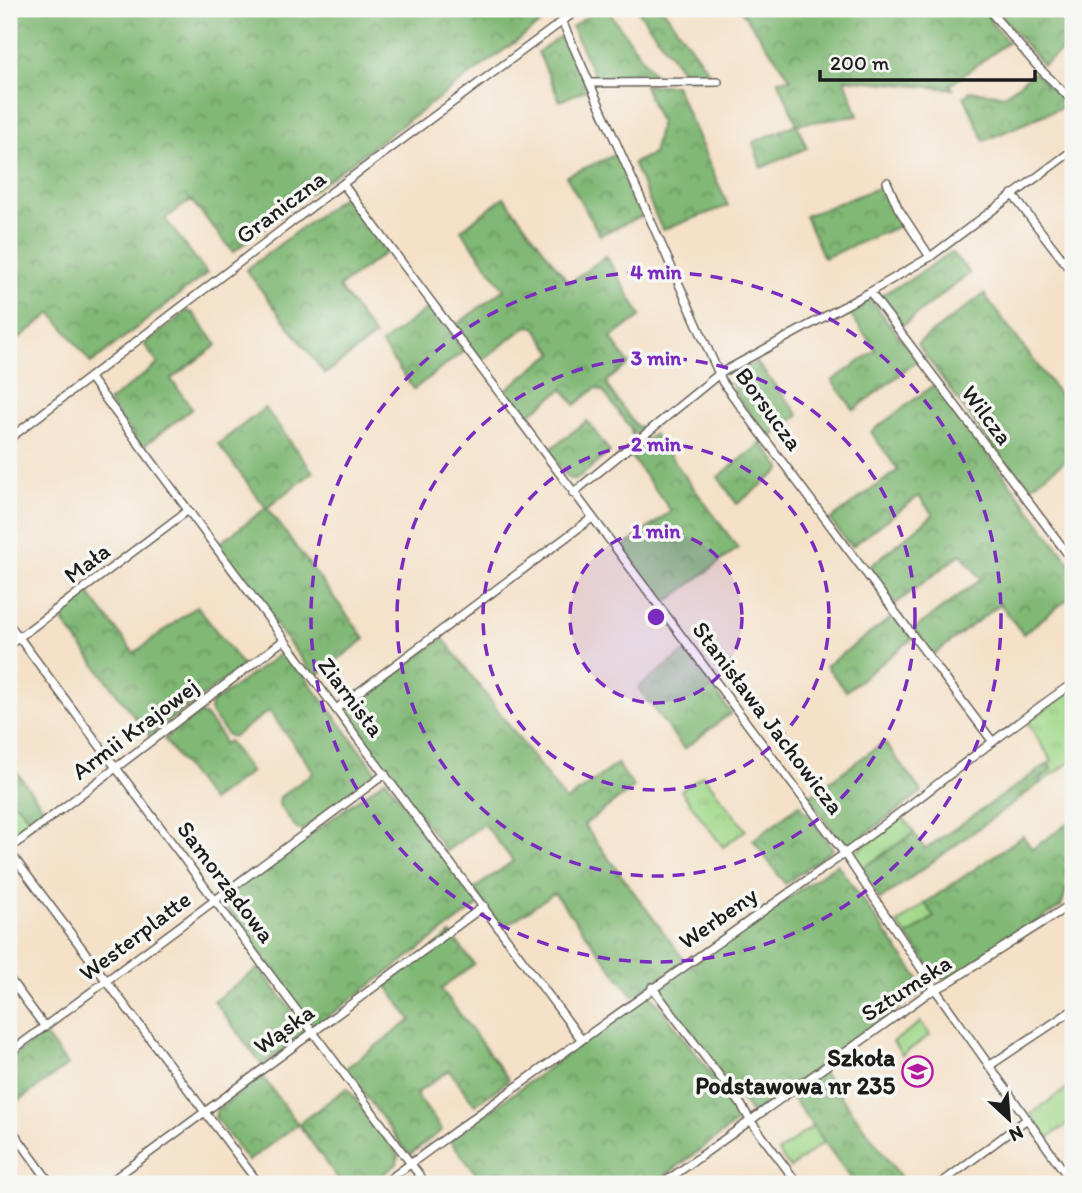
<svg xmlns="http://www.w3.org/2000/svg" width="1082" height="1193" font-family="Itim,sans-serif">
  <defs>
    <pattern id="grass-tufts" width="24" height="20" patternUnits="userSpaceOnUse" patternTransform="scale(1.75)"><rect width="24" height="20" fill="#a0d889"/><path d="M3 7l-1-3M5 7V3M7 7l1-3M15 17l-1-3M17 17v-4M19 17l1-3" fill="none" stroke="#89b976"/></pattern>
    <pattern id="forest-crowns" width="20" height="18" patternUnits="userSpaceOnUse" patternTransform="scale(1.75)"><rect width="20" height="18" fill="#80b875"/><path d="M2 6a3 3 0 1 1 6 0M12 15a3 3 0 1 1 6 0" fill="none" stroke="#68955f"/></pattern>
  </defs>
  <rect width="100%" height="100%" fill="#f6f6f2"/>
  <filter id="ink" filterUnits="userSpaceOnUse"><feTurbulence type="fractalNoise" baseFrequency=".0143" numOctaves="2"/><feDisplacementMap in="SourceGraphic" scale="14" xChannelSelector="R" yChannelSelector="G"/><feConvolveMatrix kernelMatrix="1 2 1 2 8 2 1 2 1" color-interpolation-filters="sRGB"/></filter>
  <filter id="wash" filterUnits="userSpaceOnUse"><feTurbulence type="fractalNoise" baseFrequency=".00686" numOctaves="4" result="noise"/><feDisplacementMap in="SourceGraphic" scale="28" xChannelSelector="R" yChannelSelector="G"/><feGaussianBlur stdDeviation="1.57" result="paint"/><feColorMatrix in="noise" values="0 0 0 0 0 0 0 0 0 0 0 0 0 0 0 0 0 1.4 0 .05"/><feComposite in="paint" operator="in"/></filter>
  <g filter="url(#wash)">
    <rect width="100%" height="100%" fill="#f4e1c8"/>
    <g fill="url(#grass-tufts)" stroke="#5e7a52" stroke-width="2">
      <polygon points="1073,690 1073,760 1042,782 1039,779 1052,770 1048,764 1052,761 1027,722"/>
      <polygon points="703,775 746,830 723,847 681,791"/>
      <polygon points="11,803 17,804 31,821 36,822 9,842 9,804"/>
      <polygon points="903,817 914,833 860,870 850,856"/>
      <polygon points="925,903 934,917 907,936 897,924"/>
      <polygon points="1073,1084 1073,1120 1048,1138 1031,1114"/>
      <polygon points="813,1126 825,1141 790,1168 778,1152"/>
    </g>
    <g fill="url(#forest-crowns)" stroke="#4e6a48" stroke-width="2">
      <polygon points="9,9 560,9 296,203 233,252 191,200 165,219 207,273 91,363 52,313 9,346"/>
      <polygon points="598,9 607,9 658,80 596,80 572,27"/>
      <polygon points="637,9 663,9 714,79 688,79"/>
      <polygon points="740,9 1073,9 1073,43 1043,65 998,13 989,20 1008,42 950,85 953,89 845,79 858,116 797,124 807,148 761,168 753,142 797,124 778,80 791,79"/>
      <polygon points="559,37 566,38 588,89 560,101 538,52"/>
      <polygon points="1035,72 1067,105 984,141 964,96 969,94 969,91 1004,95"/>
      <polygon points="644,85 675,85 728,206 662,230 633,163 653,154 660,123"/>
      <polygon points="617,154 644,215 600,235 566,176"/>
      <polygon points="883,186 888,192 904,224 824,258 805,216"/>
      <polygon points="504,197 569,283 606,256 641,316 611,338 629,364 607,381 608,387 635,425 642,428 632,435 631,429 603,391 596,388 575,405 563,389 524,418 504,391 553,353 535,327 527,326 481,361 455,326 504,289 461,230"/>
      <polygon points="341,198 351,199 389,250 339,287 375,336 325,374 246,270"/>
      <polygon points="951,252 970,273 903,325 881,295 911,279"/>
      <polygon points="984,294 1073,413 1073,455 1025,491 917,344"/>
      <polygon points="871,299 917,361 854,410 832,381 876,350 847,310"/>
      <polygon points="430,306 464,351 414,389 381,344"/>
      <polygon points="188,311 193,313 217,345 171,379 192,409 142,447 108,402 158,364 144,344"/>
      <polygon points="756,362 799,415 769,439 735,393 731,383 739,372"/>
      <polygon points="935,384 1073,567 1073,595 1023,634 1000,604 933,655 913,630 981,579 961,554 895,604 868,568 933,515 919,496 851,547 830,520 898,470 871,432"/>
      <polygon points="265,408 313,472 267,508 365,639 315,677 216,546 266,508 218,444"/>
      <polygon points="587,421 610,452 577,479 569,479 548,451"/>
      <polygon points="654,434 738,548 664,604 622,548 671,511 629,454"/>
      <polygon points="762,443 781,468 781,470 737,504 718,477"/>
      <polygon points="88,592 134,653 197,606 243,666 149,736 58,615"/>
      <polygon points="895,615 912,639 846,691 826,666"/>
      <polygon points="443,638 566,801 617,764 634,787 584,825 685,961 633,996 554,893 503,928 474,889 513,861 484,824 446,851 385,768 342,713"/>
      <polygon points="686,651 731,713 684,749 638,688"/>
      <polygon points="281,653 288,654 375,770 373,777 302,830 297,829 279,805 280,797 314,772 269,711 233,737 227,735 210,711 211,704"/>
      <polygon points="198,713 205,715 222,737 223,744 228,741 251,772 211,801 164,739"/>
      <polygon points="884,742 922,792 846,849 808,797"/>
      <polygon points="9,762 48,814 36,822 31,821 17,804 9,804"/>
      <polygon points="1048,764 1052,770 1039,779 1042,782 880,900 860,870 914,833 925,849"/>
      <polygon points="386,779 479,905 314,1027 226,907 228,895"/>
      <polygon points="800,804 833,849 785,884 753,840"/>
      <polygon points="1073,820 1073,866 1065,871 1072,886 1067,889 1061,906 950,978 939,979 907,936 934,917 925,903 1023,836 1032,849"/>
      <polygon points="837,864 926,989 752,1114 658,988"/>
      <polygon points="451,934 474,964 441,989 509,1080 475,1105 449,1070 416,1094 442,1130 409,1155 346,1068 411,1020 386,985"/>
      <polygon points="259,968 308,1032 262,1065 214,1001"/>
      <polygon points="650,993 744,1117 654,1184 484,1184 450,1140"/>
      <polygon points="44,1034 68,1065 9,1108 9,1060"/>
      <polygon points="822,1072 825,1075 906,1184 855,1184 791,1096"/>
      <polygon points="262,1076 298,1124 347,1088 398,1155 397,1164 370,1184 342,1184 298,1124 248,1161 215,1117 217,1110"/>
    </g>
    <polygon fill="#a0d889" stroke="#5e7a52" stroke-width="2" points="921,1022 930,1035 902,1055 893,1042"/>
  </g>
  <g filter="url(#ink)">
    <g fill="none" stroke-linecap="round" stroke-linejoin="round">
      <defs>
        <g id="minor">
          <polyline points="988,9 1038,67 1073,101"/>
          <polyline points="562,21 723,383 993,742"/>
          <polyline points="591,83 718,82"/>
          <polyline points="887,182 898,208 930,257"/>
          <polyline points="343,184 844,853 935,989 1073,1184"/>
          <polyline points="1012,194 1073,273"/>
          <polyline points="870,292 1073,561"/>
          <polyline points="90,378 581,1039"/>
          <polyline points="9,439 322,199 579,9"/>
          <polyline points="573,493 719,374 870,292 930,257 1073,150"/>
          <polyline points="9,624 426,1184"/>
          <polyline points="9,645 187,511"/>
          <polyline points="336,709 592,518"/>
          <polyline points="9,849 284,640"/>
          <polyline points="9,851 259,1184"/>
          <polyline points="9,978 45,1027"/>
          <polyline points="652,987 740,1103 750,1120 798,1184"/>
          <polyline points="9,1053 385,774"/>
          <polyline points="989,1066 1073,1010"/>
          <polyline points="9,1126 51,1184"/>
          <polyline points="107,1184 484,906"/>
          <path d="M383,1184C535,1072 689,963 844,854C922,798 995,737 1073,683"/>
          <polyline points="662,1184 928,993 946,984 1073,903"/>
          <polyline points="940,1184 1027,1119"/>
        </g>
      </defs>
      <use href="#minor" stroke="#686158" stroke-width="10"/>
      <use href="#minor" stroke="#fff" stroke-width="7"/>
    </g>
  </g>
  <circle cx="656" cy="617" r="86" fill="#7b2cbf" fill-opacity=".12"/>
  <g fill="none" stroke="#7b2cbf" stroke-width="3.5" stroke-dasharray="12 9">
    <circle cx="656" cy="617" r="86"/>
    <circle cx="656" cy="617" r="173"/>
    <circle cx="656" cy="617" r="259"/>
    <circle cx="656" cy="617" r="345"/>
  </g>
  <defs>
    <symbol id="school-ring" viewBox="-11 -11 22 22"><circle r="9.5" fill="#f6f6f2" stroke="#b5179e" stroke-width="1.5"/><path d="M0-5L7-2L0 1L-7-2ZM-4 1L0 2.5L4 1V4Q0 6-4 4Z" fill="#b5179e"/></symbol>
  </defs>
  <g fill-rule="evenodd">
    <use href="#school-ring" x="900" y="1054" width="35" height="35"/>
  </g>
  <g text-anchor="middle" stroke-width="7" stroke-linejoin="round" paint-order="stroke">
    <g font-size="24" fill="#1c1c1c" stroke="#f6f6f2">
      <text transform="translate(281 207) rotate(-37)" y="8">Graniczna</text>
      <text transform="translate(769 409) rotate(54)" y="8">Borsucza</text>
      <text transform="translate(987 415) rotate(53)" y="8">Wilcza</text>
      <text transform="translate(87 563) rotate(-37)" y="8">Mała</text>
      <text transform="translate(351 697) rotate(53)" y="8">Ziarnista</text>
      <text transform="translate(768 718) rotate(53)" y="8">Stanisława Jachowicza</text>
      <text transform="translate(135 729) rotate(-37)" y="8">Armii Krajowej</text>
      <text transform="translate(226 882) rotate(53)" y="8">Samorządowa</text>
      <text transform="translate(718 918) rotate(-35)" y="8">Werbeny</text>
      <text transform="translate(135 936) rotate(-37)" y="8">Westerplatte</text>
      <text transform="translate(906 988) rotate(-33)" y="8">Sztumska</text>
      <text transform="translate(284 1029) rotate(-36)" y="8">Wąska</text>
    </g>
    <g font-size="24" font-weight="bold" fill="#1c1c1c" stroke="#f6f6f2" text-anchor="end">
      <text x="895" y="1066">Szkoła<tspan x="895" dy="28">Podstawowa nr 235</tspan></text>
    </g>
  </g>
  <circle cx="656" cy="617" r="10" fill="#7b2cbf" stroke="#f6f6f2" stroke-width="3.5"/>
  <g font-size="21" text-anchor="middle" font-weight="bold" fill="#7b2cbf" stroke="#f6f6f2" stroke-width="7" stroke-linejoin="round" paint-order="stroke">
    <text x="656" y="279">4 min</text>
    <text x="656" y="365">3 min</text>
    <text x="656" y="451">2 min</text>
    <text x="656" y="538">1 min</text>
  </g>
  <rect width="1082" height="1193" fill="none" stroke="#f6f6f2" stroke-width="35"/>
  <g transform="translate(1009 1119) rotate(154)" stroke="#f6f6f2" stroke-width="5" paint-order="stroke">
  <path d="M0-5L12 26L0 18L-12 26Z" fill="#1c1c1c"/>
  <text y="-10" font-size="19" font-weight="bold" text-anchor="middle" fill="#1c1c1c">N</text>
  </g>
  <path d="M820 70v10h215v-10" fill="none" stroke="#1c1c1c" stroke-width="3.5"/>
  <text x="830" y="70" font-size="21" fill="#1c1c1c" stroke="#f6f6f2" stroke-width="5" paint-order="stroke">200 m</text>
</svg>
